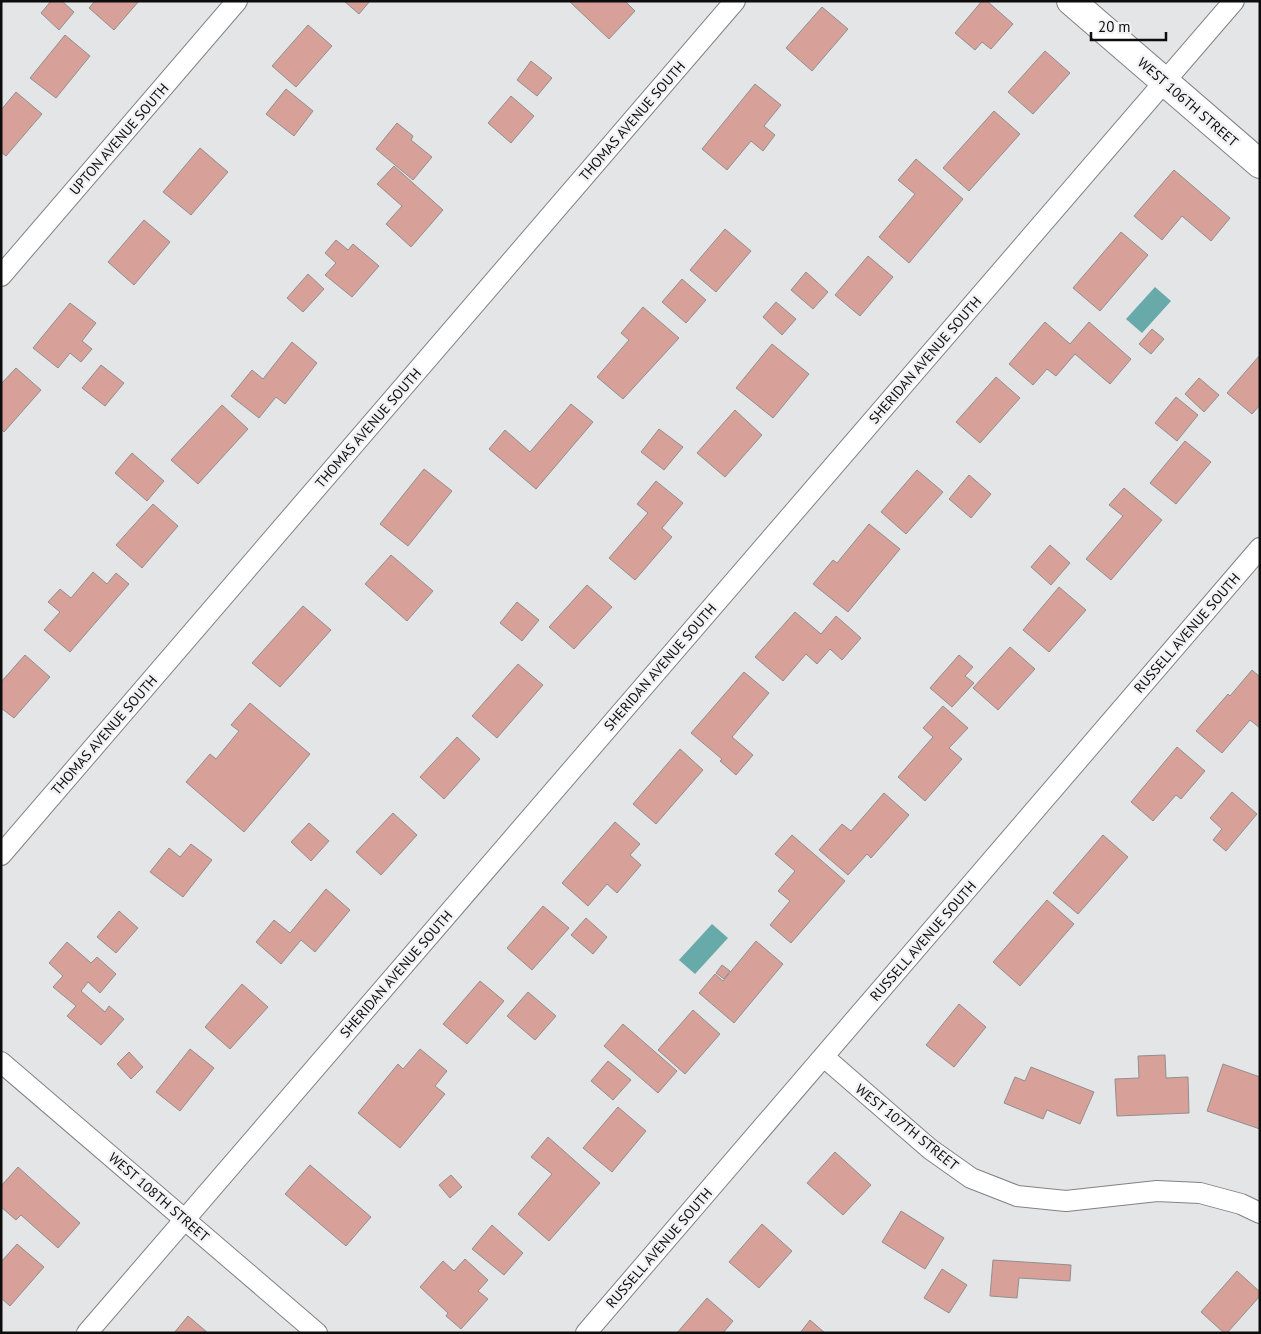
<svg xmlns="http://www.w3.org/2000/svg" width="1261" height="1334" font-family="'PT Sans',sans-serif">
  <rect width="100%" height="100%" fill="#e4e5e7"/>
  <g fill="#68aaaa">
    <polygon points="1155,287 1171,301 1142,333 1126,319"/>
    <polygon points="712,924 728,938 695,974 679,960"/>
  </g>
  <g fill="#d7a098" stroke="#928f8f">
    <polygon points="51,1 62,1 74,12 59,30 41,13"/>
    <polygon points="95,1 139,1 114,30 89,8"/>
    <polygon points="344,1 370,1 359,14"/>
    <polygon points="569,1 625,1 635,11 609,39"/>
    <polygon points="982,1 987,1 1013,24 991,49 982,42 975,50 955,33"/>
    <polygon points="822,7 848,29 812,71 786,48"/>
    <polygon points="308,25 332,46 296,87 272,66"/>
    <polygon points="65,35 90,56 56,98 30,78"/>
    <polygon points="1045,51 1070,73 1033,114 1008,92"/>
    <polygon points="531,61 552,78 537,96 517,80"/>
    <polygon points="755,84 781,105 764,126 775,135 763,151 751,141 727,170 702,149"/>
    <polygon points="286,89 313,111 294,136 266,114"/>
    <polygon points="16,92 42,114 6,156 1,152 1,110"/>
    <polygon points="511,96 534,116 511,143 488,123"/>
    <polygon points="994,111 1020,134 969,191 943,168"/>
    <polygon points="397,123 413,136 411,140 432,157 413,180 376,149"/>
    <polygon points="200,148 228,172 191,215 163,192"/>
    <polygon points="916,159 963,199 909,263 879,237 915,194 898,180"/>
    <polygon points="394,166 443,210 411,247 386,224 402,206 377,184"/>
    <polygon points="1174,170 1230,218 1211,241 1182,216 1162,240 1134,216"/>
    <polygon points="144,220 170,242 134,285 108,262"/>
    <polygon points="725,229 751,251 716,292 690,270"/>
    <polygon points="1121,232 1148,255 1100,311 1073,288"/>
    <polygon points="336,240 348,250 353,244 379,266 352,297 325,275 336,263 325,253"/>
    <polygon points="868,256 893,277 860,316 835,295"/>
    <polygon points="806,272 828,292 813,309 791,290"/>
    <polygon points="308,274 324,289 303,312 287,298"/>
    <polygon points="682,279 706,300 686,323 662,302"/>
    <polygon points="776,302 796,319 782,335 763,317"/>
    <polygon points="70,303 96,323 82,341 92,349 81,362 70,353 58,368 33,348"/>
    <polygon points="643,307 679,338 623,399 597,377 629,340 621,333"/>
    <polygon points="1045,322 1070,344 1089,322 1131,359 1110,384 1075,354 1056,376 1047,369 1033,385 1009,364"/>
    <polygon points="1152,329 1164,339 1151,354 1139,344"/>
    <polygon points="292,342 317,363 285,404 276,397 259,418 231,396 252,370 263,379"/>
    <polygon points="772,344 809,374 773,418 736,388"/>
    <polygon points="1260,355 1260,405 1252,414 1227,393"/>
    <polygon points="101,365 124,383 105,406 82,388"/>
    <polygon points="16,368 41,390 4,432 1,429 1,384"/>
    <polygon points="996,377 1020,398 980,443 956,422"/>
    <polygon points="1199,378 1219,395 1204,412 1185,394"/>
    <polygon points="1176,397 1198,415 1177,441 1155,423"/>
    <polygon points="571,404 593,422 536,489 489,449 505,430 530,452"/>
    <polygon points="222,405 248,429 198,484 171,460"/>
    <polygon points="735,410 762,435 725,477 697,453"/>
    <polygon points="659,429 683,447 664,470 641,452"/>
    <polygon points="1185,441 1211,462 1176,504 1150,483"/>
    <polygon points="132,453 164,481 147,501 115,473"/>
    <polygon points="424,469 452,491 408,546 380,524"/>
    <polygon points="917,470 943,492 906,534 881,512"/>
    <polygon points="969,475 991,494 971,518 949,499"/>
    <polygon points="656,481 683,503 662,528 672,537 635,580 609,558 648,513 637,504"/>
    <polygon points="1124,488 1162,520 1111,580 1086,559 1123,516 1109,505"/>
    <polygon points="153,504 178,526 142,568 116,545"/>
    <polygon points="869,524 900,549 848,612 813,584 833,560 837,563"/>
    <polygon points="1050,545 1070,563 1051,585 1031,567"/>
    <polygon points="391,555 433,591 407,621 365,584"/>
    <polygon points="93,572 107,584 116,573 129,584 70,652 44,630 60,612 48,602 60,589 71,598"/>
    <polygon points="587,585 612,607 574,649 549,627"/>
    <polygon points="1059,587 1086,610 1049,652 1023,630"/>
    <polygon points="517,602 539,620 522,641 500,623"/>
    <polygon points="303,606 331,630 280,687 252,663"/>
    <polygon points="795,612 821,634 836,616 861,638 842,660 830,649 817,664 806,654 783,681 755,657"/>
    <polygon points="1010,647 1035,669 998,710 973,688"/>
    <polygon points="25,655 50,677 14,718 1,708 1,682"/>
    <polygon points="959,655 973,667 965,676 974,683 952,707 930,688"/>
    <polygon points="518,664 543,685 497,738 472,716"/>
    <polygon points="1252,670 1260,677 1260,728 1250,720 1222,753 1196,731 1228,694 1230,696"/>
    <polygon points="744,672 769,693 732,737 753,755 736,775 720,761 722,759 691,733"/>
    <polygon points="250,703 310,754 244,832 186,782 210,754 216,759 239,731 231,725"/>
    <polygon points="943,706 968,728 949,748 962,759 925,801 898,777 933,737 923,728"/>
    <polygon points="457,737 480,759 444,799 420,777"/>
    <polygon points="1177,747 1205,771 1181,799 1176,795 1153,821 1131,802"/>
    <polygon points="680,749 703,770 656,824 633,804"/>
    <polygon points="1232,792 1257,814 1226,851 1213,840 1222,829 1210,818"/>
    <polygon points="884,793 909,815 871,858 867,854 848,875 819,850 842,824 851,831"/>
    <polygon points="393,813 417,835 381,875 356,852"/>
    <polygon points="615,822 640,844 630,855 641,865 617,893 607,884 588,906 562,883"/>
    <polygon points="309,823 329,841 311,861 291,842"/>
    <polygon points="792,835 845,881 791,943 770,925 790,901 778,891 795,871 775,854"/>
    <polygon points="1103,835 1128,857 1078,914 1053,893"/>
    <polygon points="191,844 212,860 183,897 150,872 169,848 180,857"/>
    <polygon points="326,889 350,910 315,952 301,940 281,964 256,942 274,920 290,933"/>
    <polygon points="1047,900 1074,924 1020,986 993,962"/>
    <polygon points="543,906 569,928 532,970 507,948"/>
    <polygon points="119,911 138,928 116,953 97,937"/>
    <polygon points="586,918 607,937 593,954 571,935"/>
    <polygon points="756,941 783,964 734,1023 699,993 715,974 723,981"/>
    <polygon points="67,942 91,963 97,957 116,974 100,993 88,982 81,991 105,1012 109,1006 124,1019 101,1045 67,1016 76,1006 53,987 63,976 49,963"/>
    <polygon points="722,965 730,971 724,979 716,973"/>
    <polygon points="480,981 504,1001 467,1044 443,1024"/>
    <polygon points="242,984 268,1007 230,1049 205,1027"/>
    <polygon points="528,992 556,1016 535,1040 507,1016"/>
    <polygon points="959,1004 986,1027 954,1067 926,1045"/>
    <polygon points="693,1010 720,1034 685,1074 658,1050"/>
    <polygon points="623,1024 677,1071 658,1093 604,1046"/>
    <polygon points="190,1049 214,1068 180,1111 156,1092"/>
    <polygon points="420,1049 447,1071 435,1086 445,1094 400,1148 358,1113 398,1064 403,1069"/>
    <polygon points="129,1052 143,1067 131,1079 117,1064"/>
    <polygon points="1165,1055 1166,1078 1188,1077 1189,1113 1117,1116 1115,1079 1139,1078 1138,1056"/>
    <polygon points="608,1061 631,1080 613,1100 591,1081"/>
    <polygon points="1223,1064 1260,1077 1260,1129 1207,1111"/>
    <polygon points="1031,1067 1094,1092 1080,1124 1047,1110 1043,1119 1004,1103 1015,1077 1025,1081"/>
    <polygon points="618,1107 646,1131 612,1172 583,1148"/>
    <polygon points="548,1137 600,1183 549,1241 518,1214 552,1174 531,1157"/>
    <polygon points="835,1152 871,1185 843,1215 807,1183"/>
    <polygon points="310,1165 371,1217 346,1246 285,1194"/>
    <polygon points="18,1167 80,1223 58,1248 21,1215 16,1220 1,1207 1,1186"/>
    <polygon points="451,1175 462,1187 450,1198 439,1185"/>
    <polygon points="901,1211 944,1238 925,1269 882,1242"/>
    <polygon points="762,1224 792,1251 759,1288 729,1262"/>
    <polygon points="492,1225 523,1253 504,1275 472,1249"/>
    <polygon points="17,1244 44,1267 10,1306 1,1298 1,1262"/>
    <polygon points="465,1259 488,1280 478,1291 488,1299 461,1329 446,1316 448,1313 420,1287 443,1261 454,1271"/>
    <polygon points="993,1260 1071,1265 1070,1281 1019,1278 1017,1298 990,1296"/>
    <polygon points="942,1269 967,1285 949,1313 924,1298"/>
    <polygon points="1237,1271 1260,1292 1260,1296 1227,1333 1224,1333 1201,1312"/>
    <polygon points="707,1298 733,1321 723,1333 677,1333"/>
    <polygon points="188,1316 208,1333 174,1333"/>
    <polygon points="810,1320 825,1333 800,1333"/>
  </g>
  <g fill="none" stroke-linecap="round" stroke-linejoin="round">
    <defs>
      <g id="street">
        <polyline points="1,276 237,1"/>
        <polyline points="1,855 735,1"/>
        <polyline points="824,1057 930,1149 971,1178 1017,1196 1066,1201 1157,1191 1200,1193 1241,1204 1260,1213"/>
        <polyline points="1,1062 317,1333"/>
        <polyline points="87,1333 1234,1"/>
        <polyline points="586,1333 1260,548"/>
      </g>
      <polyline id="secondary" points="1071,1 1260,164"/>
    </defs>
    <use href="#street" stroke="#828284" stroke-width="22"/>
    <use href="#secondary" stroke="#828284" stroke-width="30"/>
    <use href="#street" stroke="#fff" stroke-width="20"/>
    <use href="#secondary" stroke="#fff" stroke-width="28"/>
  </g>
  <g text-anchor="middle" stroke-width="5" stroke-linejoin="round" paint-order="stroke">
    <g font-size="14" fill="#0d0d0e" stroke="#f2f2f4">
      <text transform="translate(1188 102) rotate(41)" y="5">WEST 106TH STREET</text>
      <text transform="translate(632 121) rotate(-49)" y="5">THOMAS AVENUE SOUTH</text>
      <text transform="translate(119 139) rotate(-49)" y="5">UPTON AVENUE SOUTH</text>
      <text transform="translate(925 360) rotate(-49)" y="5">SHERIDAN AVENUE SOUTH</text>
      <text transform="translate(368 428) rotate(-49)" y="5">THOMAS AVENUE SOUTH</text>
      <text transform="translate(1187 633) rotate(-49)" y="5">RUSSELL AVENUE SOUTH</text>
      <text transform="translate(660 667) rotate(-49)" y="5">SHERIDAN AVENUE SOUTH</text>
      <text transform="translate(104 735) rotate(-49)" y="5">THOMAS AVENUE SOUTH</text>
      <text transform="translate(923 941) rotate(-49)" y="5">RUSSELL AVENUE SOUTH</text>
      <text transform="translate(396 974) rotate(-49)" y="5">SHERIDAN AVENUE SOUTH</text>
      <text transform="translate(907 1127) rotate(39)" y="5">WEST 107TH STREET</text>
      <text transform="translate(159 1197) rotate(41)" y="5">WEST 108TH STREET</text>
      <text transform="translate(659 1248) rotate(-49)" y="5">RUSSELL AVENUE SOUTH</text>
    </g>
  </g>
  <rect width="1261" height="1334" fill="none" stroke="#0d0d0e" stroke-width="5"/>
  <path d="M1091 32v8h75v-8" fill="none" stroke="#0d0d0e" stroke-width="2.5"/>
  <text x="1098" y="32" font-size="15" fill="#0d0d0e" stroke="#f2f2f4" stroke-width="4" paint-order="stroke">20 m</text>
</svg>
